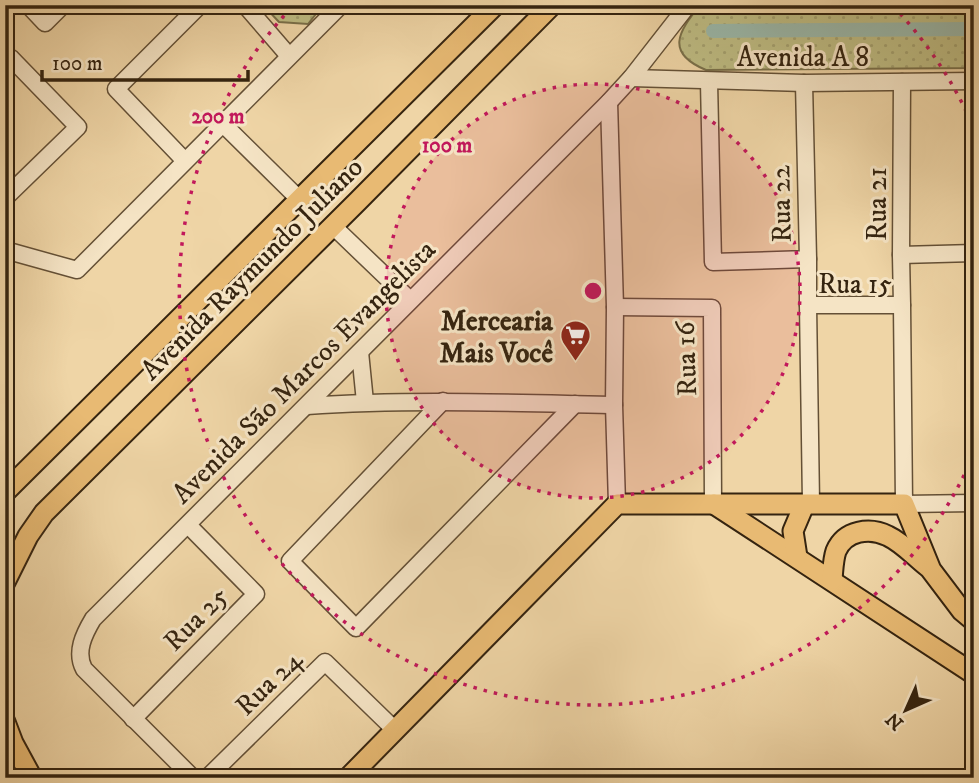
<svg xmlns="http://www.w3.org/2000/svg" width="979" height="783" font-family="'IM FELL DW Pica',serif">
  <defs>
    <pattern id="grass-dots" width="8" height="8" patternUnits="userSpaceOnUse" patternTransform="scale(1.75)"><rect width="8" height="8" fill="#bebc83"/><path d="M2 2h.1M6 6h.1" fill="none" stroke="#a4a170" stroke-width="1.8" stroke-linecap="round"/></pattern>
  </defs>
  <rect width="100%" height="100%" fill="#efd5a6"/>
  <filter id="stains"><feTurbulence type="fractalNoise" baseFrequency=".00286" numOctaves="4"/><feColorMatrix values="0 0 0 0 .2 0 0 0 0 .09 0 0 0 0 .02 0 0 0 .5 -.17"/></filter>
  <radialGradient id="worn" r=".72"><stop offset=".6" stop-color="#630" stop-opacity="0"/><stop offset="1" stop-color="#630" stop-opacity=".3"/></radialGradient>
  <g fill="url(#grass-dots)" stroke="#7a704a" stroke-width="2">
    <polygon points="263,5 323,5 308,24 279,22"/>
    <path d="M700,5H974V68L706,70C665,53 678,32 700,5Z"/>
  </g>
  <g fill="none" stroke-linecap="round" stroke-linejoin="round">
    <polyline stroke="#9ab8aa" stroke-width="14" points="713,31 974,29"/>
    <defs>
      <g id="minor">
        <polyline points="28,5 45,23 63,5"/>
        <polyline points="245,5 289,56"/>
        <polyline points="5,64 11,58 78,127 5,198"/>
        <polyline points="631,78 804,83 974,81"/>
        <polyline points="709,82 713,262 808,259 804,83"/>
        <polyline points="902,82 901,255 974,253"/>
        <polyline points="609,102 615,307 614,405 617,504"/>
        <polyline points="222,123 299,199"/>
        <polyline points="185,161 116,89 200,5"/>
        <polyline points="333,226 409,299"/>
        <polyline points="5,250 77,270 341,5"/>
        <polyline points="901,255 902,305"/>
        <polyline points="808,305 808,259"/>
        <polyline points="615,307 712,308 713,504"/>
        <polyline points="360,352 365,402"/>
        <polyline points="443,401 290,561 356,628 575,404"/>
        <path d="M307,406C409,399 512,403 614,405"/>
        <polyline points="811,503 808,305 902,305 904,504 974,503"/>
        <polyline points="133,719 256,594 188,525"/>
        <path d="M193,778L84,669C75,652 84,634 93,619L609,102L631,78L688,5"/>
        <polyline points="207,778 325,662 395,730"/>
      </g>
      <g id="major">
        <polyline points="5,492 495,5"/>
        <polyline points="714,504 974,674"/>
        <polyline points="797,557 793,531 804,505"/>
        <path d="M832,579C833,570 833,560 836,551C845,530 870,527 888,536C903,543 915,557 928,567"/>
        <polyline points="5,582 28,536 44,513 358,201 552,5"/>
        <polyline points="5,722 13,743 32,778"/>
        <polyline points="348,778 617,504 904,504 931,570 962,611 974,621"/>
      </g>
    </defs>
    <use href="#minor" stroke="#645036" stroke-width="19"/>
    <use href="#major" stroke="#352410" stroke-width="23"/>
    <use href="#minor" stroke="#f5e4c5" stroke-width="16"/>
    <use href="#major" stroke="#e8ba73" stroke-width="19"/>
  </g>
  <circle cx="593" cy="291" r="207" fill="#c2185b" fill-opacity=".12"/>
  <g fill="none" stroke="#c2185b" stroke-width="3.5" stroke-dasharray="3.5 7">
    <circle cx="593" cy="291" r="207"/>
    <path d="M973 456A414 414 0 1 1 293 6M893 6A414 414 0 0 1 973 126"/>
  </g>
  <defs>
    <symbol id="supermarket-pin" viewBox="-11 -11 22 30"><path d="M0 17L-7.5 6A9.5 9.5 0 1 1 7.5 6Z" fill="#8f2418" stroke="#f5e4c5"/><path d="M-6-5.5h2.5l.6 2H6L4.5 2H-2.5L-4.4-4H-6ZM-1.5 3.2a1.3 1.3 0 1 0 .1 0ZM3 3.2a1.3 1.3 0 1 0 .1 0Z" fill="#fff"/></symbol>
  </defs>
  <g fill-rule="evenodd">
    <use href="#supermarket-pin" x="558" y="318" width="35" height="47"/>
  </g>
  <g text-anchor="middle" stroke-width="6" stroke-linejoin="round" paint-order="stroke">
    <g font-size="28" fill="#352410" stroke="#f5e4c5">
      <text x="803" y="66">Avenida A 8</text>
      <text transform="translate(780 204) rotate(-91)" y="10">Rua 22</text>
      <text transform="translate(876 204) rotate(-90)" y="10">Rua 21</text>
      <text transform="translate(251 268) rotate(-45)" y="10">Avenida Raymundo Juliano</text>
      <text x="855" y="293">Rua 15</text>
      <text transform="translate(685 359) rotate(-92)" y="10">Rua 16</text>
      <text transform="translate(303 371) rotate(-45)" y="10">Avenida São Marcos Evangelista</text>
      <text transform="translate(195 618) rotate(-45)" y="10">Rua 25</text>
      <text transform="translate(268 682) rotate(-44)" y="10">Rua 24</text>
    </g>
    <g font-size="28" font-weight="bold" fill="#352410" stroke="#f5e4c5" text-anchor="end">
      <text x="553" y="330">Mercearia<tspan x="553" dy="32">Mais Você</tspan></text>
    </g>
  </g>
  <circle cx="593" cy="291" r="10" fill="#c2185b" stroke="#f5e4c5" stroke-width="3.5"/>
  <g font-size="21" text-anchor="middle" font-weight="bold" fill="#c2185b" stroke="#f5e4c5" stroke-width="6" stroke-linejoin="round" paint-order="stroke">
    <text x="218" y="123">200 m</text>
    <text x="447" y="152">100 m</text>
  </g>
  <rect width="979" height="783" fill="none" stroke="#efd5a6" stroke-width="28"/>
  <rect x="7" y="7" width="965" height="769" fill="none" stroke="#352410" stroke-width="3.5"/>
  <rect x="14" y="14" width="951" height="755" fill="none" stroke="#352410" stroke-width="2"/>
  <g transform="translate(906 710) rotate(225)" stroke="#f5e4c5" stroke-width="5" paint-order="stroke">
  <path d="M0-5L12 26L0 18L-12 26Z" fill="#352410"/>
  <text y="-10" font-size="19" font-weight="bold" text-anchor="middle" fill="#352410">N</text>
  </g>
  <path d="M42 70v10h206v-10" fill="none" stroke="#352410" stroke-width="3.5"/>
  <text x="52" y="70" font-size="21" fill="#352410" stroke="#f5e4c5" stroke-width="5" paint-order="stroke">100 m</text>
  <rect width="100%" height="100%" filter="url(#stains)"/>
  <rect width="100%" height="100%" fill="url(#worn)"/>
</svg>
